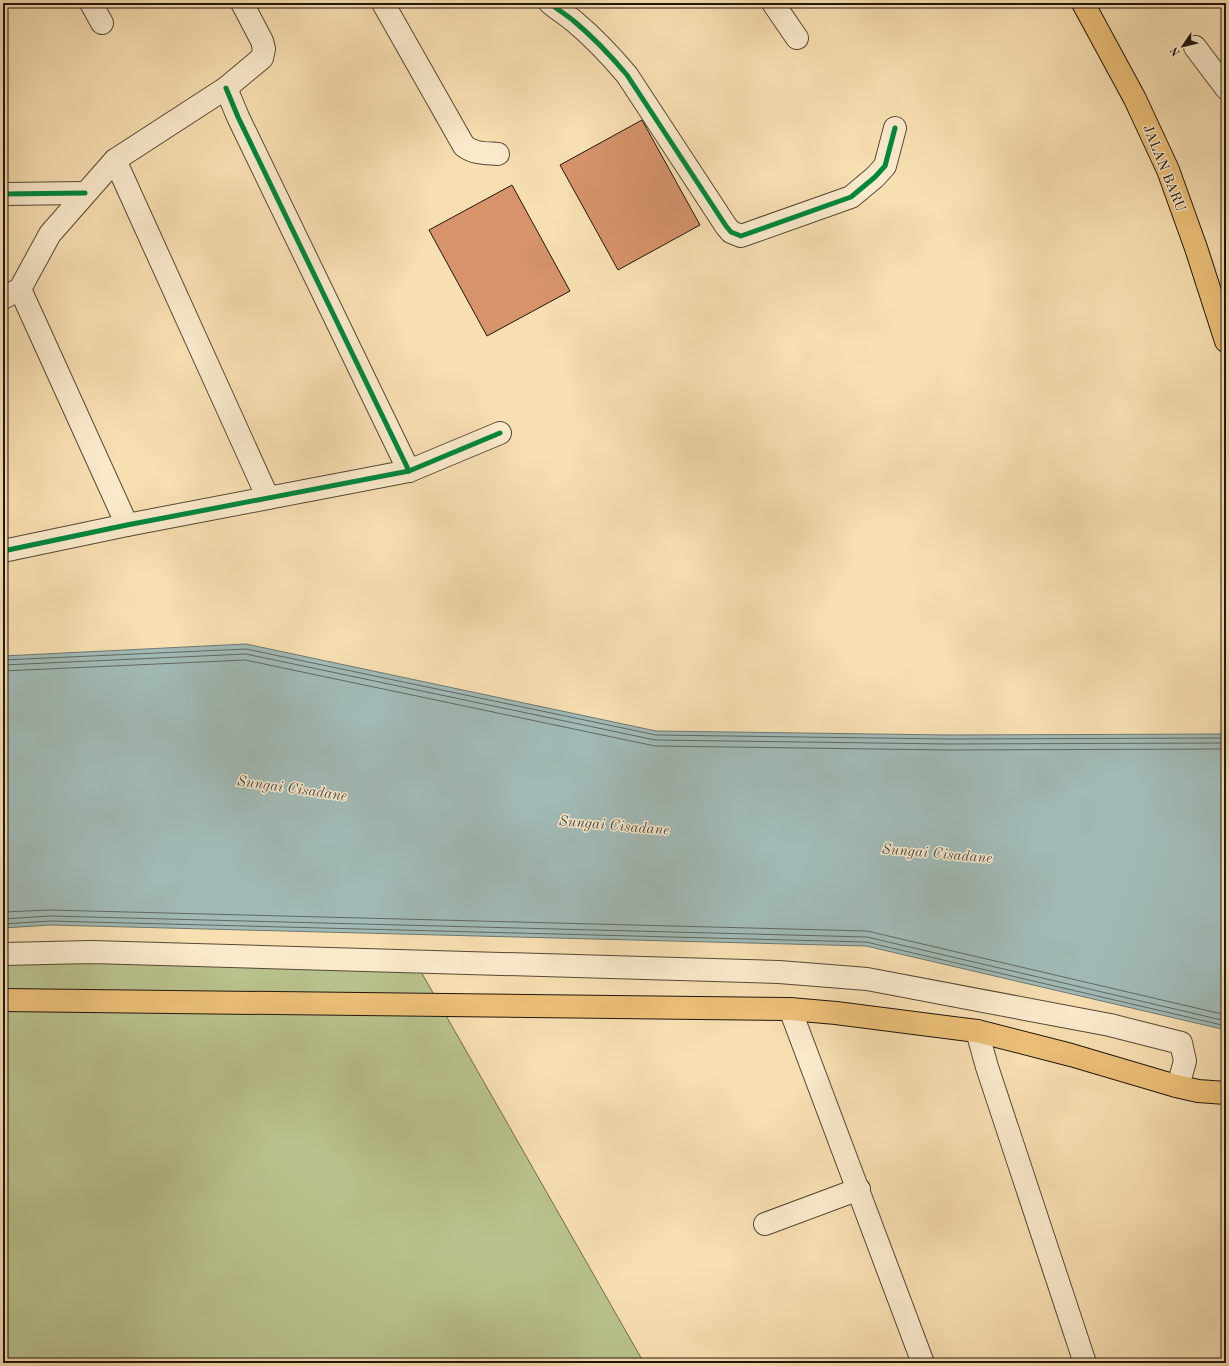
<svg xmlns="http://www.w3.org/2000/svg" width="1229" height="1366" font-family="'Old Standard TT',serif">
  <rect width="100%" height="100%" fill="#f7dfb1"/>
  <filter id="stains"><feTurbulence type="fractalNoise" baseFrequency=".005" numOctaves="4"/><feColorMatrix values="0 0 0 0 .2 0 0 0 0 .09 0 0 0 0 .02 0 0 0 .5 -.17"/></filter>
  <radialGradient id="worn" r=".72"><stop offset=".6" stop-color="#630" stop-opacity="0"/><stop offset="1" stop-color="#630" stop-opacity=".3"/></radialGradient>
  <polygon fill="#b9c28e" stroke="#6d6c4d" points="3,960 420,970 644,1363 3,1363"/>
  <polygon fill="#a1bab6" stroke="#6e7872" points="246,644 656,731 948,735 1226,734 1226,1030 866,946 50,925 3,928 3,656"/>
  <g fill="none" stroke-linecap="round" stroke-linejoin="round">
    <g stroke="#616861" stroke-width="1">
      <polyline points="3,660 246,649 656,735 948,739 1226,738"/>
      <polyline points="3,665 246,654 655,740 948,744 1226,743"/>
      <polyline points="3,671 245,660 655,746 947,750 1226,749"/>
      <polyline points="3,912 50,910 867,931 1226,1015"/>
      <polyline points="3,919 50,916 867,937 1226,1021"/>
      <polyline points="3,924 50,921 866,942 1226,1026"/>
    </g>
  </g>
  <g fill="#d6936c" stroke="#21160c">
    <polygon points="642,120 700,225 618,270 560,165"/>
    <polygon points="512,185 570,291 487,336 429,230"/>
  </g>
  <g fill="none" stroke-linecap="round" stroke-linejoin="round">
    <defs>
      <g id="minor">
        <polyline points="91,3 102,23"/>
        <path d="M383,3L464,146C475,154 485,153 498,154"/>
        <path d="M550,3C558,10 567,15 575,22C594,38 611,56 627,75L726,226L731,232L741,236L851,197L875,177L885,166L895,128"/>
        <polyline points="773,3 797,38"/>
        <polyline points="1195,47 1226,88"/>
        <polyline points="226,88 238,117 409,471"/>
        <polyline points="115,160 268,498"/>
        <polyline points="3,194 85,193"/>
        <polyline points="20,289 127,525"/>
        <polyline points="3,298 20,289 50,234 115,160 226,88 262,58 264,49 262,41 242,3"/>
        <polyline points="3,551 127,525 409,471 500,433"/>
        <polyline points="3,954 92,952 779,972 867,979 1110,1025 1181,1043 1185,1061 1178,1086"/>
        <polyline points="790,1009 923,1363"/>
        <polyline points="977,1031 987,1067 1085,1363"/>
        <polyline points="765,1224 859,1189"/>
      </g>
      <g id="major">
        <polyline points="1083,3 1135,99 1168,170 1196,248 1226,341"/>
        <polyline points="3,1000 790,1009 836,1013 977,1031 1071,1055 1176,1086 1198,1091 1226,1093"/>
      </g>
    </defs>
    <use href="#minor" stroke="#564835" stroke-width="24"/>
    <use href="#major" stroke="#21160c" stroke-width="24"/>
    <use href="#minor" stroke="#faeacc" stroke-width="22"/>
    <use href="#major" stroke="#ecc078" stroke-width="22"/>
    <defs>
      <g id="cycleway">
        <path d="M550,3C558,10 567,15 575,22C594,38 611,56 627,75L726,226L731,232L741,236L851,197L875,177L885,166L895,128"/>
        <polyline points="226,88 238,117 409,471"/>
        <polyline points="3,194 85,193"/>
        <polyline points="3,551 127,525 409,471 500,433"/>
      </g>
    </defs>
    <use href="#cycleway" stroke="#faeacc" stroke-width="8"/>
    <use href="#cycleway" stroke="#00873e" stroke-width="5"/>
  </g>
  <g text-anchor="middle" stroke-width="3" stroke-linejoin="round" paint-order="stroke">
    <g font-size="14" fill="#21160c" stroke="#faeacc">
      <text transform="translate(1165 168) rotate(68)" y="5">JALAN BARU</text>
    </g>
    <g font-size="15" font-style="italic" fill="#4e4f48" stroke="#faeacc">
      <text transform="translate(292 788) rotate(8)" y="5">Sungai Cisadane</text>
      <text transform="translate(614 825) rotate(5)" y="5">Sungai Cisadane</text>
      <text transform="translate(937 853) rotate(5)" y="5">Sungai Cisadane</text>
    </g>
  </g>
  <rect width="1229" height="1366" fill="none" stroke="#f7dfb1" stroke-width="16"/>
  <rect x="4" y="4" width="1221" height="1358" fill="none" stroke="#21160c" stroke-width="2"/>
  <rect x="8" y="8" width="1213" height="1350" fill="none" stroke="#21160c"/>
  <g transform="translate(1183 46) rotate(235)" stroke="#faeacc" stroke-width="3" paint-order="stroke">
  <path d="M0-3L7 15L0 10L-7 15Z" fill="#21160c"/>
  <text y="-6" font-size="11" font-weight="bold" text-anchor="middle" fill="#21160c">N</text>
  </g>
  <rect width="100%" height="100%" filter="url(#stains)"/>
  <rect width="100%" height="100%" fill="url(#worn)"/>
</svg>
